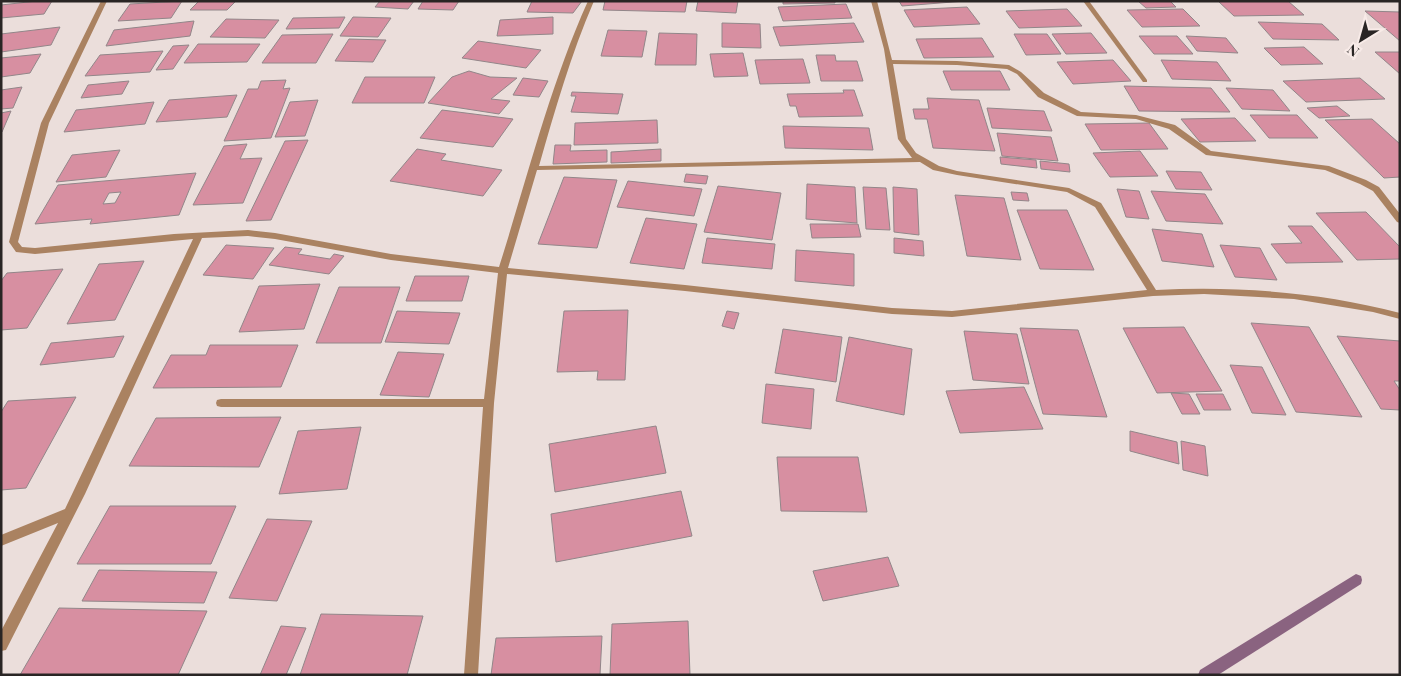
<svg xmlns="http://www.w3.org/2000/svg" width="1401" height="676" font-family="'Playfair Display',serif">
  <rect width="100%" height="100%" fill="#ebdedb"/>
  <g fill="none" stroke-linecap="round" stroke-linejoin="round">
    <polygon fill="#8a6380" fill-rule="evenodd" points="1356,574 1361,576 1362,580 1361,584 1218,675 1198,675 1200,670"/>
  </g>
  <g fill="#d78fa1" stroke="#928689" fill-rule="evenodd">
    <polygon points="37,1 52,1 44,14 1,18 1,5"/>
    <polygon points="182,1 171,18 118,21 130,4"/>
    <polygon points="199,1 236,1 227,10 190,10"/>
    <polygon points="380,1 414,1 408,9 375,7"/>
    <polygon points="423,1 459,1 453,10 418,9"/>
    <polygon points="532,1 582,1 573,13 527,12"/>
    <polygon points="605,1 687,1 685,12 603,10"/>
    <polygon points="698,1 738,1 736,13 696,11"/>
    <polygon points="783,1 835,1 835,3 783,4"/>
    <polygon points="899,1 965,1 902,6"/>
    <polygon points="1138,1 1170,1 1176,7 1146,8"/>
    <polygon points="1218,1 1288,1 1304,15 1234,16"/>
    <polygon points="846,4 852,18 783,21 778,7"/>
    <polygon points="967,7 980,24 914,27 904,10"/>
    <polygon points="1067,9 1082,26 1019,28 1006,11"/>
    <polygon points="1183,9 1200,26 1142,27 1127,10"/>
    <polygon points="1365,11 1400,12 1400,41"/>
    <polygon points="345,17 339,28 286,29 293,18"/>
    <polygon points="353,17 391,18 378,37 340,36"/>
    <polygon points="553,17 553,34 497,36 500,20"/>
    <polygon points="226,19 279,20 265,38 210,37"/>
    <polygon points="194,21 190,36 106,46 114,30"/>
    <polygon points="1258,22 1322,24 1339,40 1273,39"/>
    <polygon points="722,23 760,24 761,48 722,47"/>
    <polygon points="854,23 864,42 780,46 773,27"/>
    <polygon points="60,27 51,45 1,52 1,34"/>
    <polygon points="608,30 647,31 642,57 601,56"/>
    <polygon points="659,33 697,34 696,65 655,65"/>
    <polygon points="1091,33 1107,53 1066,54 1052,34"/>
    <polygon points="333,34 316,63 262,63 282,35"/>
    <polygon points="1014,34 1047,34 1061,54 1026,55"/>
    <polygon points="1139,36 1177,36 1193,54 1154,54"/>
    <polygon points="1186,36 1226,38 1238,53 1197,51"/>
    <polygon points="982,38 994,57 924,58 916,39"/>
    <polygon points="349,39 386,40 373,62 335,61"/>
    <polygon points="478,41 541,50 526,68 462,58"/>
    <polygon points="198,44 260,44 247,62 184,63"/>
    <polygon points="189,45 173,69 156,70 173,46"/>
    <polygon points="1304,47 1323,64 1281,65 1264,48"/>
    <polygon points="163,51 150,72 85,76 100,55"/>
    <polygon points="1375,52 1400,52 1400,74"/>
    <polygon points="743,53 748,76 714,77 710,54"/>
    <polygon points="41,54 30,73 1,77 1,58"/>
    <polygon points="816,55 835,55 836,61 857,61 863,81 821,81"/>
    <polygon points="803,59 810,83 760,84 755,60"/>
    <polygon points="1113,60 1131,81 1073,84 1057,62"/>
    <polygon points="1161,60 1217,62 1231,81 1172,79"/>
    <polygon points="469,71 490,77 517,78 491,99 510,101 499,114 428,103 452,77"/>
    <polygon points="943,71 1000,71 1010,90 951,90"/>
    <polygon points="365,77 435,77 424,103 352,103"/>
    <polygon points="523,78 548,81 539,97 513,95"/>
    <polygon points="1360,78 1385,99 1306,102 1283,81"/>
    <polygon points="286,80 283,89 290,88 271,138 224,141 248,89 258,89 261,81"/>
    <polygon points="129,81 122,94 81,98 88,85"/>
    <polygon points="1124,86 1211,88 1230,112 1139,111"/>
    <polygon points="22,87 13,108 1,109 1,90"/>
    <polygon points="1226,88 1273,90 1290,111 1242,109"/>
    <polygon points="843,90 854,90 863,116 799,117 796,106 790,106 787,94 844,93"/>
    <polygon points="572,92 623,94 618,114 571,112 576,96 571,96"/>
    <polygon points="237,95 227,117 156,122 169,100"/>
    <polygon points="927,98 979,100 995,151 933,148 927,119 915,119 913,109 929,109"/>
    <polygon points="318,100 305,136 275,137 290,102"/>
    <polygon points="154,102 145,124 64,132 76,110"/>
    <polygon points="1337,106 1350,116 1319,118 1307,108"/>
    <polygon points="987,108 1044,111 1052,131 992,128"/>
    <polygon points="442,110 513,119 493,147 420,138"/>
    <polygon points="11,111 2,132 1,133 1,113"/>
    <polygon points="1250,115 1297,115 1318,138 1269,138"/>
    <polygon points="1235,118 1256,141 1200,142 1181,119"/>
    <polygon points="1372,119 1400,144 1400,177 1384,178 1325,120"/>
    <polygon points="657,120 658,143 574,145 575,123"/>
    <polygon points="1149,123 1168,149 1101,150 1085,124"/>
    <polygon points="783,126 869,128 873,150 785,148"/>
    <polygon points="997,133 1051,137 1058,161 1002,156"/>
    <polygon points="308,140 271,220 246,221 285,141"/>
    <polygon points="247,144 240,159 262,158 243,203 193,205 224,146"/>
    <polygon points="555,145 571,145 570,151 607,150 607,162 553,164"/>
    <polygon points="417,149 446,154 441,160 502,170 483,196 390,181"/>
    <polygon points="661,149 661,161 611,163 611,152"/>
    <polygon points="120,150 106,177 56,182 72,155"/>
    <polygon points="1140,151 1158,176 1110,177 1093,153"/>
    <polygon points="1000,157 1036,160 1037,168 1001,164"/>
    <polygon points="1040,161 1069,164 1070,172 1041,169"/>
    <polygon points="1166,171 1201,172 1212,190 1176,189"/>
    <path d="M196,173L179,215L90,224L92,219L35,224L58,185ZM121,192L115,203L103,204L109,193Z"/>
    <polygon points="686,174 708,176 706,184 684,182"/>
    <polygon points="564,177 617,180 597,248 538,244"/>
    <polygon points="628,181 702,189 694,216 617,207"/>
    <polygon points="807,184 855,187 857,223 806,219"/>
    <polygon points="718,186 781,193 772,240 704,232"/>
    <polygon points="863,187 886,188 890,230 866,229"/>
    <polygon points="893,187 917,189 919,235 894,232"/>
    <polygon points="1117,189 1139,191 1149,219 1126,217"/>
    <polygon points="1151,191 1205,194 1223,224 1166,221"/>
    <polygon points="1011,192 1027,193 1029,201 1013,200"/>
    <polygon points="955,195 1004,198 1021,260 967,256"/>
    <polygon points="1017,210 1067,210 1094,270 1040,269"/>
    <polygon points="1366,212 1400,247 1400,259 1357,260 1316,213"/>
    <polygon points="646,218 697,224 684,269 630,263"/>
    <polygon points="810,224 858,224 861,237 812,238"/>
    <polygon points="1288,226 1312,226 1343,262 1286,263 1271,244 1302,243"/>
    <polygon points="1152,229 1202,234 1214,267 1162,261"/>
    <polygon points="707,238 775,244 772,269 702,263"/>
    <polygon points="894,238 923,241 924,256 894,253"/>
    <polygon points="226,245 274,248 253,279 203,275"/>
    <polygon points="1220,245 1260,248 1277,280 1235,277"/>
    <polygon points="285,247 302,249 298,254 330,259 334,254 344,256 329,274 269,265"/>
    <polygon points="796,250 854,254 854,286 795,281"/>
    <polygon points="144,261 115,320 67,324 99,264"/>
    <polygon points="63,269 27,328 1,330 1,281 7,273"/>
    <polygon points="415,276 469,276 462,301 406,301"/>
    <polygon points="320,284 304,329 239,332 259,286"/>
    <polygon points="339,287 400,287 381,343 316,343"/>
    <polygon points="628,310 625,380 597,380 598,371 557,372 564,311"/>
    <polygon points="397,311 460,313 449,344 385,342"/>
    <polygon points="727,311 739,313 734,329 722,326"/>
    <polygon points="1251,323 1309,327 1362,417 1296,412"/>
    <polygon points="1184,327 1222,391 1157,393 1123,328"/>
    <polygon points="1020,328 1078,330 1107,417 1043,414"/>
    <polygon points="783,329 842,337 836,382 775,373"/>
    <polygon points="964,331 1017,334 1029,384 973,380"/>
    <polygon points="124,336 114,357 40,365 51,343"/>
    <polygon points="1337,336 1400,341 1400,381 1394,381 1400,390 1400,410 1381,409"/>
    <polygon points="849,337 912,349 904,415 836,401"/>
    <polygon points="210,345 298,345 281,387 153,388 171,355 206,355"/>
    <polygon points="398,352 444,354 429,397 380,395"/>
    <polygon points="1230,365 1262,367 1286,415 1252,413"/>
    <polygon points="766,384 814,389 811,429 762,423"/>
    <polygon points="1024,387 1043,429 960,433 946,391"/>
    <polygon points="1171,393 1189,394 1200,414 1182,414"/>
    <polygon points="1196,394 1223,394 1231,410 1204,410"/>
    <polygon points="76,397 26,488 1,490 1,412 8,401"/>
    <polygon points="281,417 259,467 129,466 156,418"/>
    <polygon points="656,426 666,473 555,492 549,444"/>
    <polygon points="361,427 347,489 279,494 298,431"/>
    <polygon points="1130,431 1177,442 1179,464 1130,451"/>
    <polygon points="1181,441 1205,446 1208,476 1183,470"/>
    <polygon points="777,457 858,457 867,512 781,511"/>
    <polygon points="681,491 692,536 556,562 551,514"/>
    <polygon points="110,506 236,506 211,564 77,564"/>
    <polygon points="267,519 312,521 277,601 229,598"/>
    <polygon points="888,557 899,586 823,601 813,571"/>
    <polygon points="99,570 217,572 204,603 82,601"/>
    <polygon points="59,608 207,611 178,675 20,675"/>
    <polygon points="321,614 423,616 407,675 300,675"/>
    <polygon points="688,621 690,675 610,675 612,624"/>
    <polygon points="281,626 306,628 286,675 260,675"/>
    <polygon points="602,636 600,675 491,675 496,638"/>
  </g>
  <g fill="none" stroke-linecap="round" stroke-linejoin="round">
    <g fill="#aa8261" fill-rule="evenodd">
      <path d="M101,1H107L49,123L18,242L22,247L35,248L174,234L248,230L275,233L391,254L499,267C527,179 550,85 588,1H594C571,54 555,110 539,166L912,158L898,139L884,49L871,1H877L892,60L957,61L1009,65L1021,72L1044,93L1081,112L1136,115L1175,125L1211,151L1329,166L1366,180L1379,187L1400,214V223L1397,222L1373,191L1360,184L1325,170L1206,155L1169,129L1136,119L1077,116L1038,97L1017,74L1007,69L957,65L893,64L906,139L916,153L939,166L957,171L1069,188L1101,203L1156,290C1238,286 1320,292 1400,313V319L1373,312L1294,299L1204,294L1153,296L952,317L892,314L685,291L507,274L494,403L478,675H464L483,407H221L217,406L216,403L217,400L221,399H484L498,273L391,260L275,239L248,236L202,238L85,494L6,650L1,651V631L58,523L1,546V535L65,509L193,239L35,254L16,252L9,242L41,123ZM920,162L933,170L957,175L1067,192L1095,207L1147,290L952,311L892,308L685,285L508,268L537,170Z"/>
      <polygon points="1083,1 1089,1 1147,80 1147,82 1143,82"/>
    </g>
  </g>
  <rect width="1401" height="676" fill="none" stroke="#292524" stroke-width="5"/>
  <g transform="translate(1361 40) rotate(217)" stroke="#f8ebe8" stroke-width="4" paint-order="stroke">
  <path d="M0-4L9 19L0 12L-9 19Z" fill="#292524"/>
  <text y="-8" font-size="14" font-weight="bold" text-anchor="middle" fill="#292524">N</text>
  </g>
</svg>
